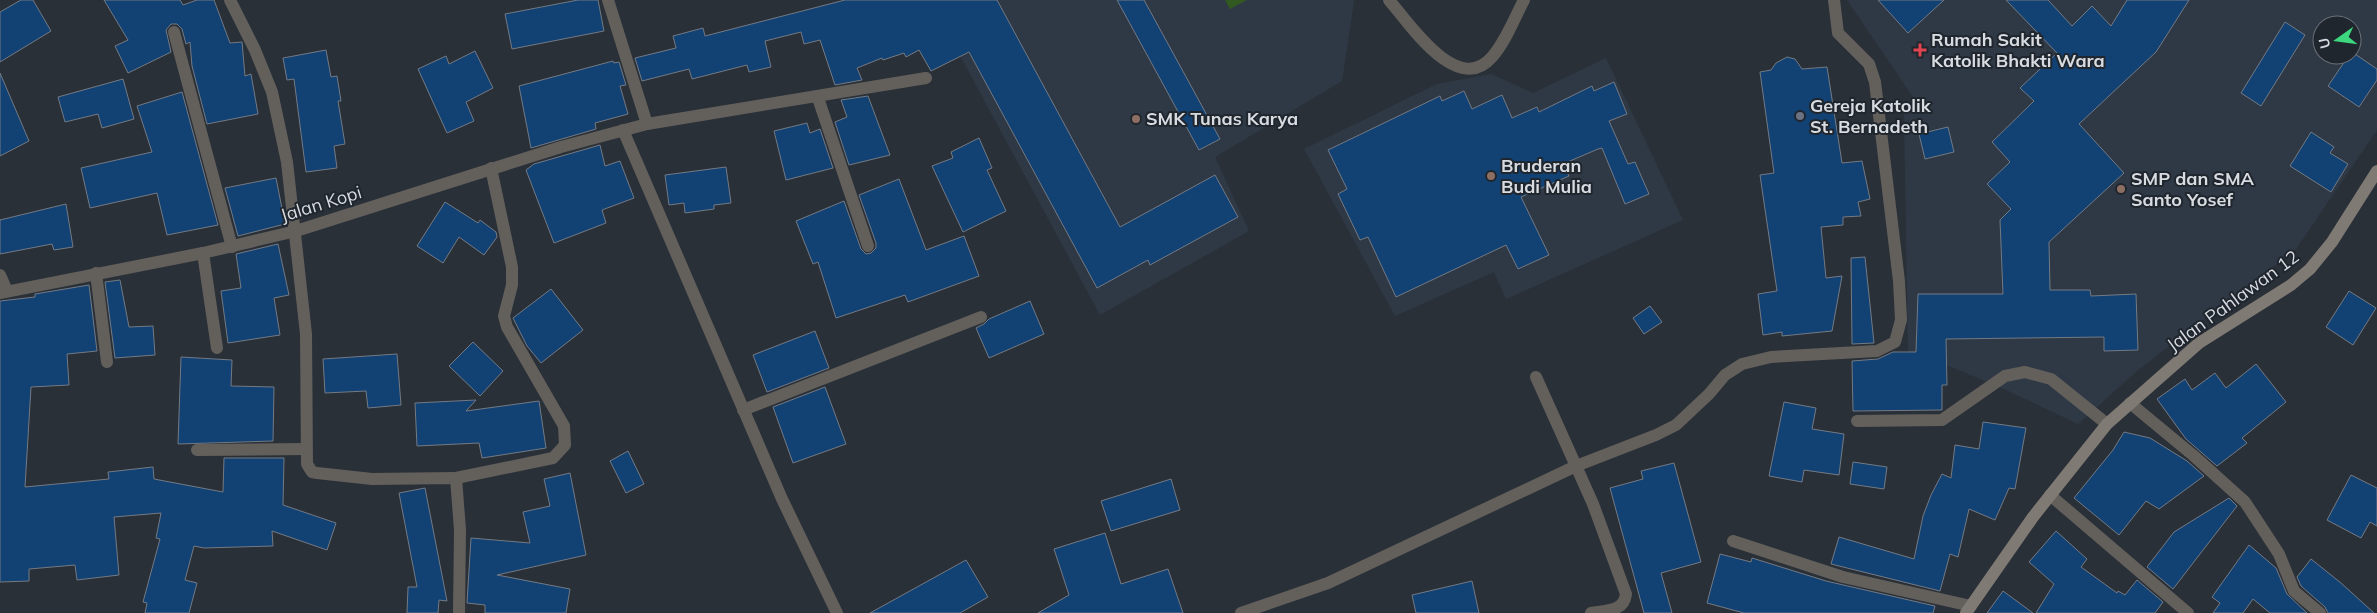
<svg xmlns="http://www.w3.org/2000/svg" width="2377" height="613" font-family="Mulish,sans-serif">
  <rect width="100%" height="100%" fill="#2a3038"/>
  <g fill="#2f3946" fill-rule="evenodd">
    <polygon points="930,0 1353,0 1354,1 1342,81 1215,157 1249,231 1100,315"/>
    <path d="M1847,0H2377V130L2296,249L2138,370L2078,424L2004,389L1923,355L1908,353L1904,110L1915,100ZM2322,25H2352V55H2322Z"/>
    <polygon points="1606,58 1683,220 1506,299 1494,272 1395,316 1304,149 1437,84 1491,74 1533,93"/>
  </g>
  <polygon fill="#32591f" points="1225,0 1247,0 1230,9"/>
  <g fill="#124173" stroke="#737a84">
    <polygon points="21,0 33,0 51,31 0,62 0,12"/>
    <polygon points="104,0 180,0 183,5 197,0 214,0 230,43 242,42 245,76 251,74 258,114 207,124 192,66 190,42 186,44 182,29 177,24 171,24 166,30 171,52 128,73 115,46 128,40"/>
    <polygon points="578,0 598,0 604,31 512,49 505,14"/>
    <polygon points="845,0 997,0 1120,227 1215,175 1238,217 1150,265 1148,260 1097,288 969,52 931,71 919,50 906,57 904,53 883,60 882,58 857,68 862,80 835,85 820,40 804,44 801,32 765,41 771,67 749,72 747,65 692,79 689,69 642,81 635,58 676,48 673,36 703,28 705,36"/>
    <polygon points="1117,0 1144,0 1220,139 1199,150"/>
    <polygon points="1878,0 1944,0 1908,33"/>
    <polygon points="2006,0 2048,0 2072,26 2092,6 2111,26 2127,0 2189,0 2156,52 2079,124 2124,173 2049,242 2050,290 2090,290 2091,296 2136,294 2138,350 2104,351 2104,337 1946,339 1947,385 1942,385 1942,410 1853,411 1852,361 1878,359 1893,352 1916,352 1918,294 2003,294 2000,220 2011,209 1987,184 2010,162 1992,142 2034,101 2020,88 2057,53"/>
    <polygon points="2285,22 2305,35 2261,106 2241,93"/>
    <polygon points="326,50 331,77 337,76 341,101 338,101 345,144 334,146 337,168 306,172 294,79 287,80 283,58"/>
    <polygon points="475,51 493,88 466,102 474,121 447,133 418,69 446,56 449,64"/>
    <polygon points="2352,52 2377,69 2377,80 2359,107 2328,86 2349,55 2352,55"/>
    <polygon points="1787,57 1795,59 1802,69 1827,67 1842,163 1862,161 1870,199 1858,202 1861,216 1843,217 1843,225 1821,227 1826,278 1842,276 1832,331 1782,336 1782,332 1763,335 1758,294 1777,291 1760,175 1774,173 1760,72 1771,70 1776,63"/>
    <polygon points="613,61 614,63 619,62 626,85 620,86 628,114 595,123 596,129 531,148 519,86"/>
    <polygon points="0,73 29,141 0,156"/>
    <polygon points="123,79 134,119 102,128 98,114 65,122 58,97"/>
    <polygon points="1614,82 1627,114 1609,121 1628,164 1635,162 1649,194 1625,204 1602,148 1598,149 1563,164 1569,176 1521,197 1549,255 1518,269 1506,245 1396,297 1368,237 1360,240 1338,194 1347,189 1328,150 1440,96 1442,101 1464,91 1472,109 1502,95 1512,118 1537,107 1539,112 1592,86 1594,91"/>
    <polygon points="182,92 218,225 167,235 157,193 90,208 81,168 152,152 137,106"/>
    <polygon points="868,96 890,155 849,165 835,122 847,117 841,100"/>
    <polygon points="807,123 810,133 820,129 833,168 786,180 774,131"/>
    <polygon points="1948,127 1954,152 1925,159 1919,134"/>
    <polygon points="2311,132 2334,147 2330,153 2348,164 2331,192 2290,166"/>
    <polygon points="979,138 992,168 987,170 1006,211 963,232 932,166 953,158 951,152"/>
    <polygon points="600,145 605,166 620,161 634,198 602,210 606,223 554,243 526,170 534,164"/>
    <polygon points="726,167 731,203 714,205 714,209 685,213 684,203 669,205 665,175"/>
    <polygon points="276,178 285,224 238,236 225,188"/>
    <polygon points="899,179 926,250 964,236 979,276 908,302 905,295 836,318 818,262 813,264 796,221 844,201 861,249 866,254 871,253 876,248 876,243 859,195"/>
    <polygon points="445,202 478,223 480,220 496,232 497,237 484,255 459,237 443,263 417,246"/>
    <polygon points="66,204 73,247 54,250 52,244 0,254 0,220"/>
    <polygon points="278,244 289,295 274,298 280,335 228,343 221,291 241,288 236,254"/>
    <polygon points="1865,257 1874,343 1852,344 1851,258"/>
    <polygon points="120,280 129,327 153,326 155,355 115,358 105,282"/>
    <polygon points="89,285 97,351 67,354 69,385 31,387 25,487 109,479 108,472 153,467 154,479 223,492 224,458 284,458 283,505 336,523 327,550 272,531 273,546 204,548 194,546 185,580 197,583 189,613 145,613 147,603 143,602 160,539 156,538 161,513 114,517 119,575 77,580 75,565 29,569 29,581 0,582 0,301 35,297 35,294"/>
    <polygon points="551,289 583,330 541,363 527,346 513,318"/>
    <polygon points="2349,291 2376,308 2353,345 2326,327"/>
    <polygon points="1030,301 1044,334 989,358 976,328 984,324 989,319"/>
    <polygon points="1650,306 1662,322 1644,334 1633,318"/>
    <polygon points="815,331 829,368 767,392 753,355"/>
    <polygon points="473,342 503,371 480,396 449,366"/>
    <polygon points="397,354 401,405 368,408 366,391 325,393 323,359"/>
    <polygon points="181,357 232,360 231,386 274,387 273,441 178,444"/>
    <polygon points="2256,364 2286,402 2242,438 2247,443 2217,466 2186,439 2157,399 2185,379 2192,390 2215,373 2226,388"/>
    <polygon points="825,387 846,444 793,463 773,407"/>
    <polygon points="476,400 466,411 539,401 546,448 482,458 479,443 417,446 415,403"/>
    <polygon points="1784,402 1816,408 1812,429 1844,434 1839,475 1804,470 1802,482 1769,476"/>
    <polygon points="1983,422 2026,428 2015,489 2009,488 1995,520 1969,509 1958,557 1950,554 1940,591 1831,564 1839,537 1914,559 1923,516 1931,495 1942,474 1951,478 1955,445 1979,449"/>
    <polygon points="2124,432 2150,438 2187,461 2204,476 2159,509 2146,501 2119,535 2074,498 2113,450"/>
    <polygon points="628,451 644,484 626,493 610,461"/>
    <polygon points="1853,462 1887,467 1884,489 1850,484"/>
    <polygon points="1674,463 1701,562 1661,573 1672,613 1644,613 1610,488 1643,479 1641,471"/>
    <polygon points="570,473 586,555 497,575 570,589 566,613 485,613 485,605 467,603 471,538 530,543 523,512 550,506 544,479"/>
    <polygon points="2351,475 2377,488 2377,526 2370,522 2361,538 2327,520"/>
    <polygon points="1171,479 1180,510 1111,531 1101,501"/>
    <polygon points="425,488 447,601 439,600 438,613 407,613 408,587 417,587 399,493"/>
    <polygon points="2229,498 2237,506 2173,589 2147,567 2174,532"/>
    <polygon points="2056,531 2087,559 2081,567 2117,593 2118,591 2125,595 2137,580 2163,602 2155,613 2036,613 2054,584 2029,562"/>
    <polygon points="1105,533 1121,584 1168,569 1183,613 1038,613 1069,595 1054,549"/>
    <polygon points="2249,545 2276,568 2287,594 2307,613 2270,613 2253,599 2243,613 2213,613 2220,603 2212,597"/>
    <polygon points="1720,554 1751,562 1752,558 1826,581 1935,606 1933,613 1744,613 1707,603"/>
    <polygon points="2311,559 2341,583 2374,613 2328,613 2325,607 2301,586 2297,577"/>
    <polygon points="966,560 988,597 960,613 870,613"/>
    <polygon points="1472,581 1479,613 1416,613 1412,595"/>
    <polygon points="2003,591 2033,613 1987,613"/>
  </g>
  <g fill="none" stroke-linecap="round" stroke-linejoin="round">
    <g stroke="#63605c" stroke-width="12">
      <polyline points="230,0 255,50 272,92 287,162 306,334 307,464 312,472 317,473 372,479 456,478 460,530 459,613"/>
      <polyline points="608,0 647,124 926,78"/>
      <path d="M1389,0C1409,23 1457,97 1492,57C1506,41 1514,19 1524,0"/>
      <polyline points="174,32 232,247"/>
      <polyline points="818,98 868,246"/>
      <polyline points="623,130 782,499 837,613"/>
      <polyline points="203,253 217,348"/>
      <polyline points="96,273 107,362"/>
      <polyline points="0,275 7,291"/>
      <polyline points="0,293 203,253 296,231 561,147 647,124"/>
      <polyline points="1536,377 1576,466 1656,435 1676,425 1709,394 1725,375 1742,364 1771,357 1877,351 1895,342 1901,320 1899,281 1875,82 1869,64 1838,33 1834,0"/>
      <polyline points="2130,403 2194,456 2245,502 2279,554 2294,591 2320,613"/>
      <polyline points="743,410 981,317"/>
      <polyline points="1857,421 1942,420 2005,376 2025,372 2051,379 2107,424"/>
      <polyline points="197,450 306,449"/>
      <polyline points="456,478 553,458 565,445 564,426 507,327 504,316 512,285 512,267 491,168"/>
      <polyline points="2050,495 2188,613"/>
      <polyline points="1733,541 1843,577 1971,606"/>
      <path d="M1241,613L1328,583L1576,466L1593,504L1626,594C1624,612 1606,610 1591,613"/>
    </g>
    <polyline stroke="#807a74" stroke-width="12" points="1966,613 2033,517 2107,424 2199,343 2291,285 2310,269 2332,242 2377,171"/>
  </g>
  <path fill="#e0444e" stroke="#20262e" stroke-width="2" d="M1917.5 42.5h5v5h5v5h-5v5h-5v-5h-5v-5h5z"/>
  <circle fill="#6b7280" stroke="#20262e" stroke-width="2" cx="1800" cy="116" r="5"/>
  <g fill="#8d6e63" stroke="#20262e" stroke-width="2">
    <circle cx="1136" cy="119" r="5"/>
    <circle cx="1491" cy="176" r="5"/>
    <circle cx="2121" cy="189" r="5"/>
  </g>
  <g text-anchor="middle" stroke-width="4" stroke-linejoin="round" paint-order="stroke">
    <g font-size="18" font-weight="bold" fill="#d8dce1" stroke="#20262e" text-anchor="start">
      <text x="1931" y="46">Rumah Sakit<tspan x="1931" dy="21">Katolik Bhakti Wara</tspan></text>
      <text x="1810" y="112">Gereja Katolik<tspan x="1810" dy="21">St. Bernadeth</tspan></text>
      <text x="1146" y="125">SMK Tunas Karya</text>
      <text x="1501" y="172">Bruderan<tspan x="1501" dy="21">Budi Mulia</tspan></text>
      <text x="2131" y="185">SMP dan SMA<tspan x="2131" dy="21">Santo Yosef</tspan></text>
    </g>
    <g font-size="18" fill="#d8dce1" stroke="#20262e">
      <text transform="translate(321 204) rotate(-17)" y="6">Jalan Kopi</text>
      <text transform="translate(2233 301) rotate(-36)" y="6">Jalan Pahlawan 12</text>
    </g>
  </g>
  <g transform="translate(2337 40) rotate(256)"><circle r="24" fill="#20262e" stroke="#6a6f76"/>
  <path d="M0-4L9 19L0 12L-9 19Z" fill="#3cd77e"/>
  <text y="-8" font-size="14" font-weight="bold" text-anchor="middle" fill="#d8dce1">U</text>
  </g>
</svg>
